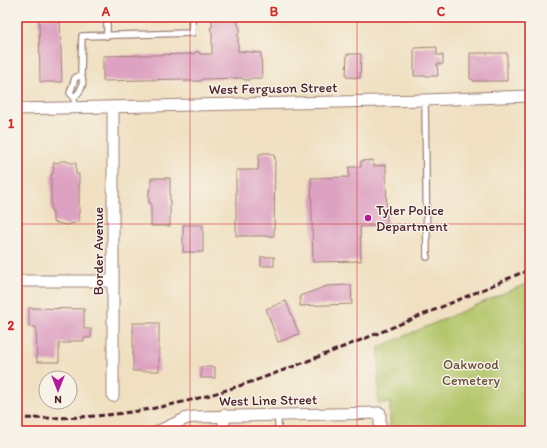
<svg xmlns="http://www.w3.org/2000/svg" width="547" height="448" font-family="Itim,sans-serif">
  <rect width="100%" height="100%" fill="#f7f3e8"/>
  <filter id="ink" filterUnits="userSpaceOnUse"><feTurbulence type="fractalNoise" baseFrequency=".025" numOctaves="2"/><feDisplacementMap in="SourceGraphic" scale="8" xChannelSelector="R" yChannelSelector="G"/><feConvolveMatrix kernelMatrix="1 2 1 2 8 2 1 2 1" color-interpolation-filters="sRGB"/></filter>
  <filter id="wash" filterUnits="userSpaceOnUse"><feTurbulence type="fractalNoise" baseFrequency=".012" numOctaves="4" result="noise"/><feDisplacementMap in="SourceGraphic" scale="16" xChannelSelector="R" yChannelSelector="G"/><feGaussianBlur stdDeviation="0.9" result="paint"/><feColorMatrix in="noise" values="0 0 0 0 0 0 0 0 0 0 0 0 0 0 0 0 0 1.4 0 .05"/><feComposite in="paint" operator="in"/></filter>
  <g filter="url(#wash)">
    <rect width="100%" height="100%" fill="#f0e0c1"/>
    <polygon fill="#b4c66a" stroke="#7f724a" points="530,282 530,431 390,431 390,403 378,403 379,347"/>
    <g id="blocks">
      <g fill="#dda1c1">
        <polygon points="60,17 62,82 40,82 39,18"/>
        <polygon points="212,17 238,17 238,25 240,28 240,31 238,34 238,51 261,53 262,78 251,78 249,80 245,80 242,78 203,79 200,81 184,81 182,79 103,81 103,56 194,54 195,52 199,52 200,54 212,54 212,33 210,28 212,27"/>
        <polygon points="437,47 437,55 443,55 443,64 437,64 438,76 414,76 414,48"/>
        <polygon points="470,53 507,53 507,81 473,81 473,79 470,79"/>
        <polygon points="347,54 361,54 360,78 346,77"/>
        <polygon points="262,153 270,153 270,154 274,154 274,157 275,157 274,236 236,236 236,170 258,170 259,154 262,154"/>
        <polygon points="373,160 373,166 386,165 387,226 360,227 361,261 313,262 311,178 349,177 349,167 361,167 361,161"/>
        <polygon points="61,161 66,161 71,163 76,163 76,174 79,174 79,222 66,225 53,222 53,211 51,211 51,174 53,174 54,162 58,163"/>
        <polygon points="151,178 170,178 170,226 151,226 151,203 149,203 149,189 151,189"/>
        <rect x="183" y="225" width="20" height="27"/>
        <rect x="261" y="257" width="13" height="9"/>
        <polygon points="351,285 352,304 300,306 300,296 327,286"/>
        <polygon points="286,301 299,334 278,342 266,309"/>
        <polygon points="29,308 84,309 84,329 91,329 91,338 84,338 84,341 70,341 70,343 59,343 59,362 37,362 36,327 29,327"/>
        <rect x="133" y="323" width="26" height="48"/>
        <rect x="201" y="367" width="14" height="11"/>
      </g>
    </g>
  </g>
  <g filter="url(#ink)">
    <use href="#blocks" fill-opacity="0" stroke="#9d8076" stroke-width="1"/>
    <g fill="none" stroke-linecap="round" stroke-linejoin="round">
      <defs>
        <g id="lane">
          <polyline points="107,17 107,36"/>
          <path d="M74,97C81,92 85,83 81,75L82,36L192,33V17"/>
          <polyline points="74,100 74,97 70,93 75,78 81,75"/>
          <polyline points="425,100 427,257"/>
          <polyline points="278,431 278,414"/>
        </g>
        <g id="street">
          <polyline points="113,107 113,396"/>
          <polyline points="17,109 425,100 530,96"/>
          <polyline points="17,281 113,281"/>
          <polyline points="159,431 187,418 195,417 380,413 380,431"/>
          <polyline points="224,431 224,415"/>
        </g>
      </defs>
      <use href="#lane" stroke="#9d8076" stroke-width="8"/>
      <use href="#street" stroke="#9d8076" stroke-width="13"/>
      <use href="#lane" stroke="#fff" stroke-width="5.5"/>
      <use href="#street" stroke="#fff" stroke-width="11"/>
      <path stroke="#4a1f2b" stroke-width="3" stroke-dasharray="6 3" stroke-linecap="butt" d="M17,418C69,419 123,416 174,404C225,393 274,374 323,355C392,328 462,299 530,269"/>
    </g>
  </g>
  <path fill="none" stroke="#d62828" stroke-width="1" stroke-opacity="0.55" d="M190,17V431M357,17V431M17,224H530"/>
  <circle fill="#b5179e" stroke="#f7f3e8" stroke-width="1.5" cx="368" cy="218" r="4"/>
  <g text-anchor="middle" stroke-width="3" stroke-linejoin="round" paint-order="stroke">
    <g font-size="14" fill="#4a1f2b" stroke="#f7f3e8">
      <text transform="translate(273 88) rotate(-1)" y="5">West Ferguson Street</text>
      <text transform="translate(98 251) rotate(-90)" y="5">Border Avenue</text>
      <text transform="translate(268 400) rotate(-1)" y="5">West Line Street</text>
    </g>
    <g font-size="14" fill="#4a1f2b" stroke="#f7f3e8" text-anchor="start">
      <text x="376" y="215">Tyler Police<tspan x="376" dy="16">Department</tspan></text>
    </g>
    <g font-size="14" fill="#6a513e" stroke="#f7f3e8">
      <text x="471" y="369">Oakwood<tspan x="471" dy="16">Cemetery</tspan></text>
    </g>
  </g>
  <rect width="547" height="448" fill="none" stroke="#f7f3e8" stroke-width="44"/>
  <g transform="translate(58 390) rotate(180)"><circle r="19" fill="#f7f3e8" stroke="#b29e9c"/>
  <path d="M0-3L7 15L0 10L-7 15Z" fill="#b5179e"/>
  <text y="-6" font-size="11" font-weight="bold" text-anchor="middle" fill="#4a1f2b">N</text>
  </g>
  <rect x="22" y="22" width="503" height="404" fill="none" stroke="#d62828" stroke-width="1.5"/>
  <g font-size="13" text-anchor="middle" font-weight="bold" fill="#d62828">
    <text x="106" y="16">A</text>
    <text x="274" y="16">B</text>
    <text x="441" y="16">C</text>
    <text x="11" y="128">1</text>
    <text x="11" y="330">2</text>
  </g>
</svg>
